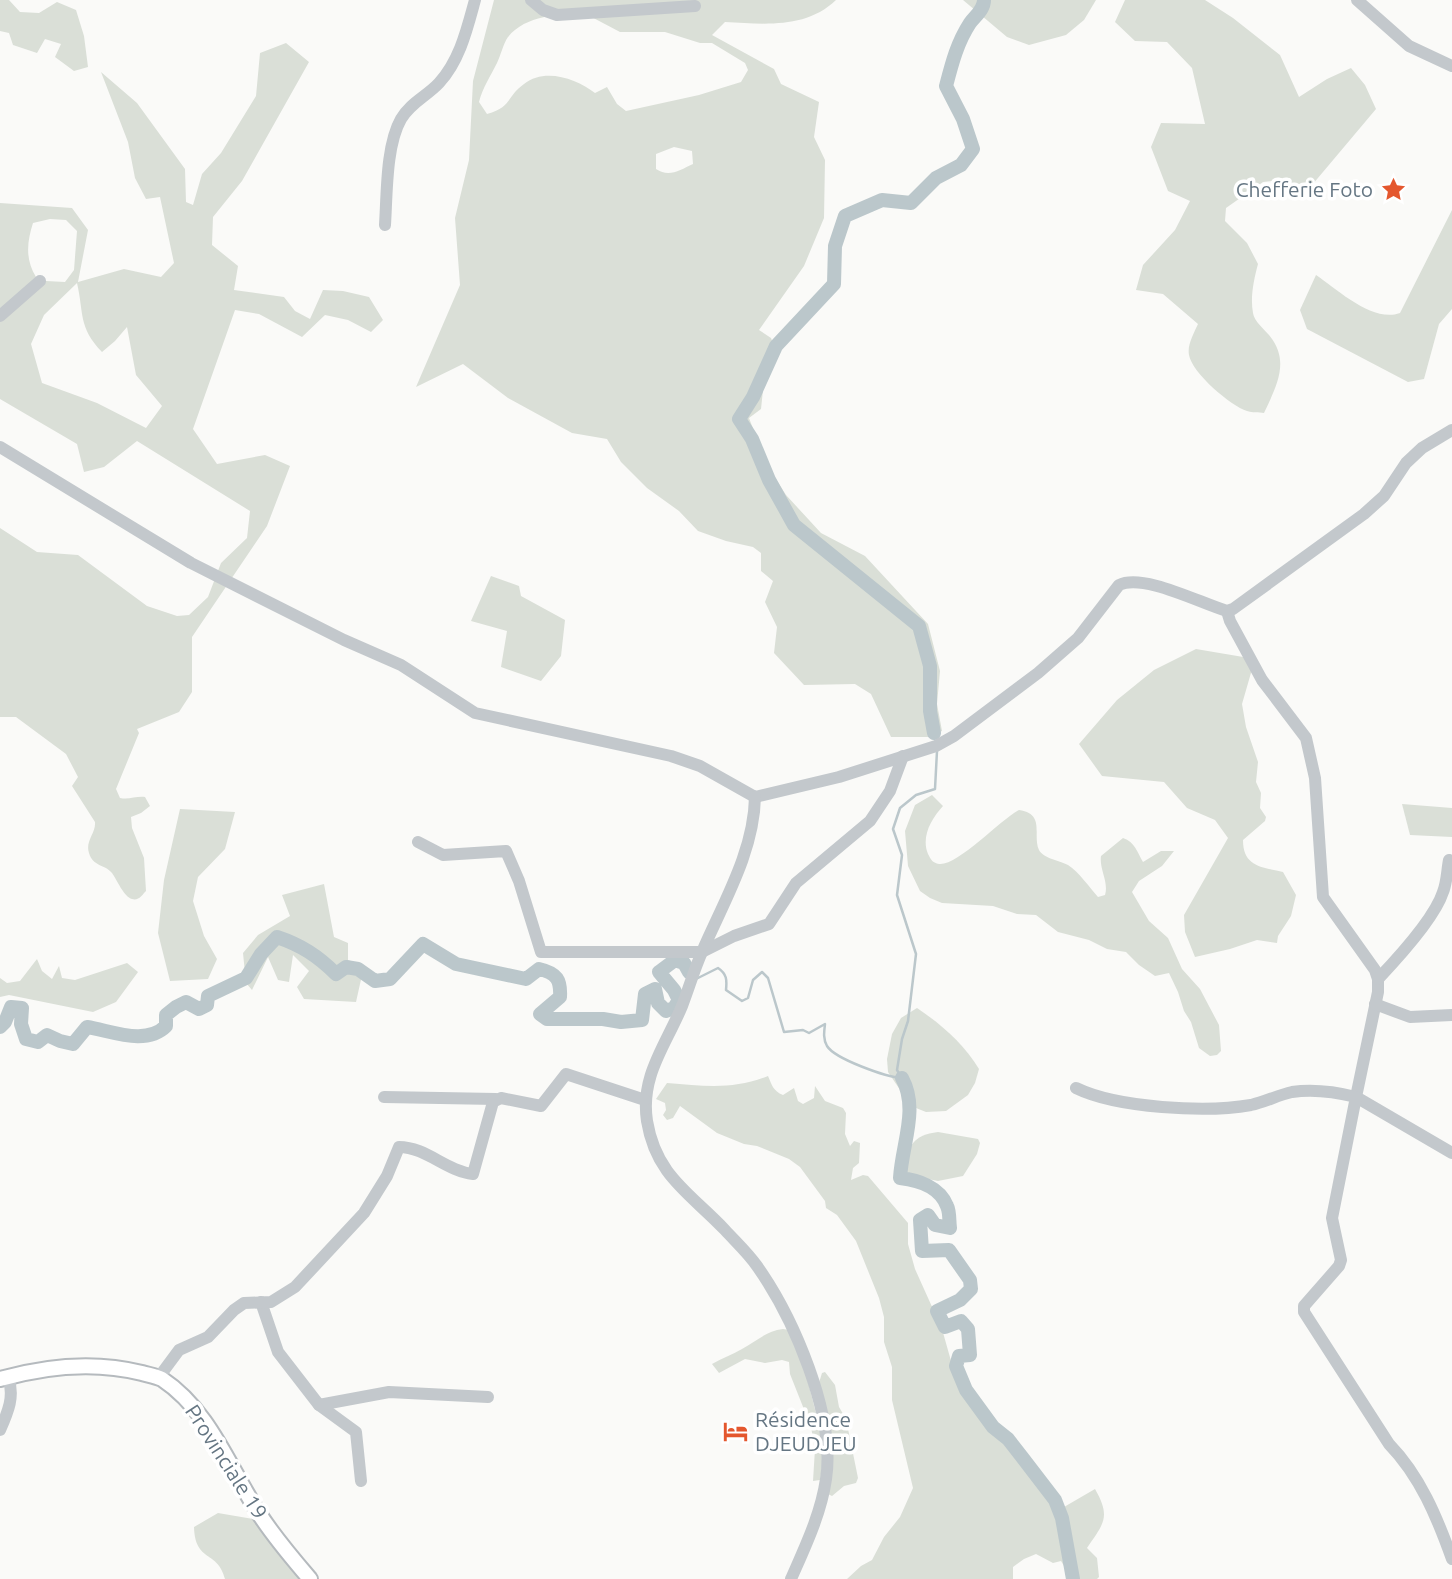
<svg xmlns="http://www.w3.org/2000/svg" width="1452" height="1579" font-family="Ubuntu,sans-serif">
  <rect width="100%" height="100%" fill="#fafaf8"/>
  <g fill="#dadfd7" fill-rule="evenodd">
    <polygon points="0,0 9,0 20,12 39,13 57,2 76,10 84,36 88,67 74,71 55,57 61,44 45,39 37,53 13,45 9,33 0,31"/>
    <path d="M494,0H836C806,29 764,24 725,22L712,35L774,69L781,84L819,102L814,137L825,160L824,218L804,266L759,330L771,338L778,356L763,390L761,409L749,418L767,465L786,495L821,533L865,556L928,624L940,671L937,704L942,731L929,737H891L871,694L855,684L804,685L774,653L777,627L765,602L773,581L761,571V553L753,547L726,541L698,531L679,511L647,488L621,462L607,439L572,433L508,398L463,364L416,387L460,285L455,218L469,160L473,81ZM584,13L620,32H665L700,43H712L745,63L748,70L741,82L699,95L626,111L617,104L607,87L595,93C577,79 545,67 524,84C506,97 512,107 487,114L479,102C483,87 490,77 497,63C501,55 503,44 508,37C526,15 559,14 584,13ZM674,147L692,151L693,164C680,170 669,178 656,169V154Z"/>
    <polygon points="963,0 1096,0 1084,20 1066,35 1029,45 1007,37"/>
    <path d="M1125,0H1205L1233,18L1280,55L1299,97L1327,79L1351,68L1365,85L1376,109L1307,191L1292,189L1282,180L1263,182L1226,208L1225,221L1247,243L1258,264C1254,279 1250,297 1253,313C1254,321 1264,329 1269,335C1291,361 1276,387 1264,413C1259,412 1252,413 1247,411C1231,406 1192,373 1189,355C1187,345 1194,333 1198,324L1163,294L1136,290L1143,265L1175,230L1190,201L1168,191L1151,147L1161,123L1205,124L1192,68L1167,42L1135,41L1115,22Z"/>
    <path d="M286,43L309,62L242,181L213,217L212,245L238,266L234,290L284,297L295,311L310,319L323,290L343,291L369,297L383,320L371,332L348,320L325,315L302,337L259,314L235,310L193,429L217,464L265,455L290,466L267,526L192,637V692L179,712L137,729L139,733L116,789L120,798C129,800 136,796 145,797L150,806L141,813L131,817L132,828L144,858L146,891C142,895 139,901 132,899C124,897 117,880 112,873C105,864 93,867 89,853C85,841 96,833 95,822L72,786L78,777L66,754L16,717H0V528L37,552L78,555L147,606L177,616L189,615L208,597L221,563L247,538L250,511L137,441L104,467L84,472L77,444L0,399V203L72,208L88,230L78,282L124,269L161,277L174,263L160,197L146,199L135,178L128,142L101,72L137,103L185,169L186,202L193,205L202,174L221,153L256,96L260,53ZM50,219L66,220L77,231L74,270L65,282L46,281L36,277C25,259 27,242 33,223ZM77,283C84,313 78,327 102,352L115,341L127,327L136,375L162,406L146,428L97,403L42,383L31,344L44,315Z"/>
    <path d="M1452,210V309L1439,324L1424,379L1408,382L1307,329L1300,310L1316,275C1338,290 1373,323 1400,313Z"/>
    <polygon points="491,576 519,586 521,596 565,620 561,656 541,681 501,667 507,631 471,621"/>
    <path d="M1196,649L1255,659L1242,704L1246,727L1258,762L1256,782L1261,793L1260,808L1266,817L1265,821L1243,840C1243,867 1262,867 1283,872L1296,895L1291,916L1278,936L1277,943L1257,940L1230,949L1195,957L1185,932L1184,915L1228,838L1215,820L1187,808L1164,782L1102,776L1079,744L1117,700L1154,670Z"/>
    <path d="M932,795L943,806C931,819 921,837 928,854C931,860 933,863 939,864C958,866 1001,819 1019,810C1046,814 1032,835 1039,850C1043,858 1060,861 1068,865C1079,872 1089,887 1098,897L1105,895C1109,882 1099,869 1101,856L1123,838C1135,842 1137,852 1143,862L1161,851H1174L1162,866L1139,881L1132,892L1149,921L1168,938L1182,969L1200,989L1219,1025L1221,1051L1217,1055L1210,1056L1199,1048L1191,1022L1184,1011L1178,992L1169,973L1155,976L1139,965L1126,952L1107,949L1089,940L1058,932L1036,915L1017,914L993,906L942,903L930,898L920,891L908,866L905,831L915,805Z"/>
    <polygon points="1402,804 1452,808 1452,837 1410,835"/>
    <polygon points="180,809 235,812 225,849 198,877 193,901 204,936 217,959 208,979 170,981 158,933 164,880"/>
    <polygon points="324,884 334,937 348,943 348,960 364,966 356,1002 304,999 297,987 309,971 293,955 289,982 278,980 268,957 252,990 246,983 243,953 258,935 290,916 282,895"/>
    <polygon points="37,959 42,971 52,979 59,966 62,978 75,980 127,963 138,972 116,1002 93,1012 9,995 0,997 0,978 7,983 20,981"/>
    <path d="M917,1008C942,1025 963,1043 979,1069L975,1083L968,1095L946,1111L926,1112L911,1106L888,1072L887,1059L892,1034L901,1018Z"/>
    <path d="M768,1076C772,1085 773,1091 783,1095L794,1088L798,1101L803,1104L814,1098L815,1086L825,1101L843,1108L846,1113L845,1134L850,1146L854,1141L860,1143L859,1163L853,1168L851,1180L863,1175L868,1176L908,1223V1244L915,1269L942,1329L953,1368L971,1405L1013,1452L1053,1504L1064,1507L1095,1489C1111,1517 1104,1523 1087,1548L1097,1558L1099,1577L1097,1579H1068L1069,1574L1061,1561L1053,1563L1036,1554L1024,1559L1013,1567V1579H847L861,1566L872,1560L884,1537L900,1517L913,1488L892,1400V1367L884,1342V1317L879,1298L856,1241L837,1215L826,1208L825,1201L800,1167L789,1159L757,1146L744,1144L717,1133L680,1106L673,1118L667,1120L663,1115L666,1110L665,1103L656,1099L667,1083C705,1086 733,1090 768,1076Z"/>
    <path d="M938,1132L978,1139L980,1143L977,1154L963,1176L938,1181L908,1175L904,1169C908,1146 913,1135 938,1132Z"/>
    <path d="M783,1329L789,1330L803,1362L825,1449L820,1480L813,1481L815,1449L811,1427L790,1374L789,1362L782,1360L765,1363L745,1359L719,1373L712,1364C722,1358 732,1355 742,1349C757,1341 766,1331 783,1329Z"/>
    <polygon points="825,1372 835,1385 839,1407 846,1419 858,1478 856,1483 844,1486 832,1496 828,1494 818,1386 822,1373"/>
    <path d="M218,1513L265,1521L310,1579H225C218,1550 195,1563 194,1527Z"/>
  </g>
  <g fill="none" stroke-linecap="round" stroke-linejoin="round">
    <g stroke="#bbc7cb" stroke-width="2.5">
      <path d="M696,979L718,968C727,974 727,980 726,990L742,1001L748,998L753,980L762,972L768,978L784,1032L803,1030L809,1033L825,1024C824,1032 823,1039 827,1046C835,1059 886,1077 902,1078"/>
      <polyline points="902,1078 897,1070 902,1039 908,1021 916,954 897,895 902,855 893,829 900,808 916,795 935,789 937,751"/>
    </g>
    <g stroke="#bbc7cb" stroke-width="14">
      <path d="M934,733L930,711V666L919,626L794,525L769,480L752,439L739,419L753,397L776,346L834,284L835,246L845,216L882,200L911,203L936,178L961,165L973,149L963,119L946,86C952,63 957,43 970,23C975,16 984,10 984,0"/>
      <path d="M0,1027L5,1022L11,1007L22,1008L21,1024L26,1039L38,1042L47,1035L60,1041L73,1044L87,1027C112,1031 146,1046 166,1026V1015L176,1007L186,1002L199,1009L207,1005L208,996L246,978L261,954L277,937C301,945 318,956 336,974L346,967L358,969L375,981L390,979L423,944L456,964L526,979L539,969C557,973 561,980 560,997L540,1014L547,1019H603L621,1022L642,1020L645,994L655,989L658,1003L666,1011L674,1008L679,1000L674,990L659,972L675,960L684,963L689,972"/>
      <path d="M902,1078C919,1109 902,1144 900,1178C918,1180 940,1187 947,1206C950,1212 949,1222 950,1228L935,1225L928,1215L920,1220L922,1251L949,1250L970,1280L971,1289L960,1300L937,1311L945,1327L961,1321L968,1329L970,1355L959,1356L956,1366L966,1390L993,1427L1008,1439L1022,1457L1055,1500L1062,1518L1073,1579"/>
    </g>
    <defs>
      <path id="major" d="M0,1379C46,1366 95,1361 142,1373C149,1375 156,1376 162,1379C209,1410 229,1467 258,1512C273,1536 292,1558 310,1579"/>
    </defs>
    <use href="#major" stroke="#b5babe" stroke-width="18"/>
    <g stroke="#c3c8cc" stroke-width="12">
      <polyline points="531,0 543,10 557,15 695,6"/>
      <polyline points="1357,0 1409,46 1452,66"/>
      <path d="M385,225C387,194 386,145 401,119C410,103 427,96 439,83C460,60 467,29 475,0"/>
      <polyline points="0,316 40,281"/>
      <path d="M0,447L191,563L344,640L401,665L475,713L671,756L700,766L755,797L839,777L936,746L954,736L1038,673L1078,638L1119,585C1143,573 1200,603 1227,611L1233,609L1364,514L1384,496L1406,463L1422,448L1452,430"/>
      <polyline points="1227,611 1230,621 1262,680 1306,738 1315,778 1323,897 1375,970 1378,979 1378,992 1356,1097 1452,1153"/>
      <path d="M755,797C754,852 723,903 702,952C694,970 689,988 682,1006C666,1045 640,1076 647,1121C656,1176 690,1193 725,1230C736,1242 748,1253 757,1266C793,1317 836,1415 826,1479C821,1514 805,1547 791,1579"/>
      <polyline points="418,842 443,855 506,851 519,881 541,952 702,952 734,936 769,924 796,883 870,821 890,791 903,756"/>
      <path d="M1378,979C1396,960 1435,917 1443,892C1447,882 1447,870 1449,860"/>
      <polyline points="1375,1004 1410,1017 1452,1015"/>
      <path d="M1076,1088C1117,1108 1206,1113 1251,1105C1265,1102 1278,1095 1292,1092C1312,1089 1336,1092 1356,1097L1332,1218L1341,1260L1339,1266L1304,1306V1312L1389,1444C1420,1476 1437,1517 1452,1559"/>
      <polyline points="384,1097 496,1099"/>
      <polyline points="261,1302 278,1352 319,1405 356,1432 361,1481"/>
      <path d="M159,1377L179,1350L208,1337L234,1310L244,1303L271,1302L295,1287L364,1213L387,1176L399,1147C426,1147 446,1171 473,1174L493,1102L501,1098L541,1106L566,1074L645,1100"/>
      <polyline points="319,1405 389,1392 488,1397"/>
      <path d="M0,1430C8,1412 15,1396 8,1377"/>
    </g>
    <use href="#major" stroke="#fff" stroke-width="14"/>
  </g>
  <defs>
    <symbol id="sight-bare" viewBox="-9 -9 18 18"><path d="M0-6L1.8-2.2L6-1.7L2.9 1.2L3.7 5.4L0 3.3L-3.7 5.4L-2.9 1.2L-6-1.7L-1.8-2.2Z" fill="#e4572e" stroke="#fff" stroke-width="2.5" paint-order="stroke"/></symbol>
    <symbol id="hotel-bare" viewBox="-9 -9 18 18"><path d="M-6-4.5h1.5V1H6V5H4.5V3h-9V5H-6ZM-4 0a1.8 1.8 0 1 1 3.6 0ZM.5 0V-2.5h3Q6-2.5 6 0Z" fill="#e4572e" stroke="#fff" stroke-width="2.5" paint-order="stroke"/></symbol>
  </defs>
  <g fill-rule="evenodd">
    <use href="#sight-bare" x="1376" y="172" width="35" height="35"/>
    <use href="#hotel-bare" x="718" y="1414" width="35" height="35"/>
  </g>
  <g text-anchor="middle" stroke-width="7" stroke-linejoin="round" paint-order="stroke">
    <g font-size="21" fill="#657683" stroke="#fff" text-anchor="end">
      <text x="1373" y="197">Chefferie Foto</text>
      <text x="755" y="1427" text-anchor="start">Résidence<tspan x="755" dy="24">DJEUDJEU</tspan></text>
    </g>
    <g font-size="21" fill="#657683" stroke="#fff">
      <text transform="translate(226 1462) rotate(57)" y="7">Provinciale 19</text>
    </g>
  </g>
</svg>
